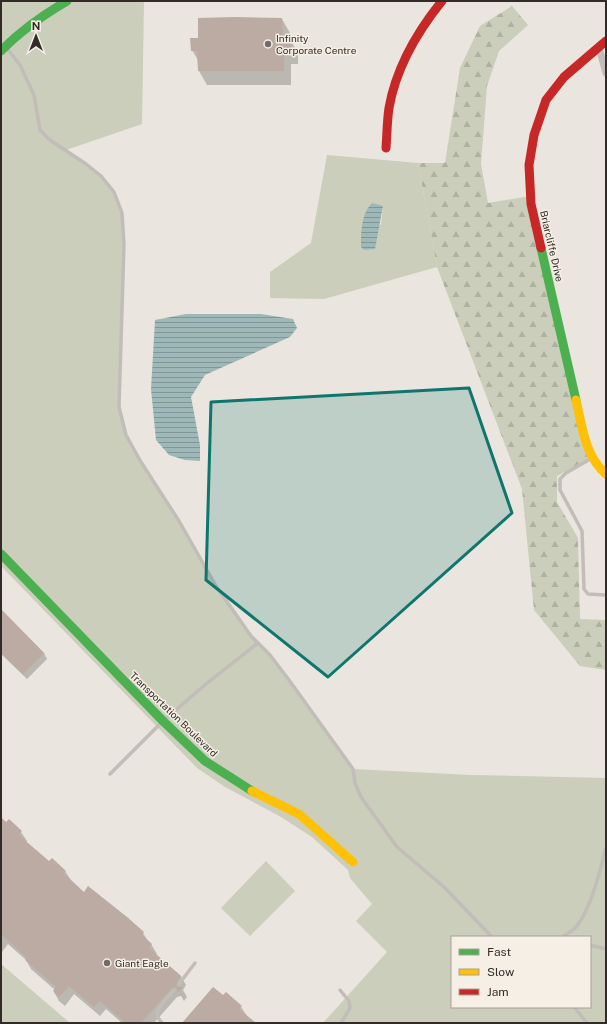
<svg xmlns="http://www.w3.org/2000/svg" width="607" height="1024" font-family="'Public Sans',sans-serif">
  <defs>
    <pattern id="forest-firs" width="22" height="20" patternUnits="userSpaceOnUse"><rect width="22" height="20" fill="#caceba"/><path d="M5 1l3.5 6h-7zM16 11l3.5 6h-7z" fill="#aeb1a0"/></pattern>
    <pattern id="water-rules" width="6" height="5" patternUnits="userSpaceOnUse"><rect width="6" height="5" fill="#9eb8b8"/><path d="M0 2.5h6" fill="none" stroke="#819696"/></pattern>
  </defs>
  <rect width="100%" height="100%" fill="#eae5de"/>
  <g fill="#caceba" fill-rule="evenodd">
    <path d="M1,1H144L142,124L66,150L101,176L114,192L122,213L124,244L119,407L126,435L179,521L216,586L251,636L270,655L353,769L471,775L606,778V1023H323L387,952L356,921L372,904L350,878L348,870L312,837L281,817L225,787L197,768L1,566ZM452,937H590V1007H452Z"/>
    <path d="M327,155L418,163L437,267L324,299L270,298V272L311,243ZM383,206L381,224L361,238Z"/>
    <polygon points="266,861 295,891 250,936 221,908"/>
    <polygon points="1,964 70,1023 1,1023"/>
  </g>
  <polygon fill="url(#forest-firs)" points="512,6 528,25 499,51 487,86 481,164 488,203 530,196 593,457 557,476 557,502 578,538 580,619 606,620 606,670 580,666 534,610 522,489 437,267 418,163 445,163 460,68 480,26"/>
  <g fill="url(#water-rules)">
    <path d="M372,203L383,206L375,249L364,250L361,247C361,232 361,214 372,203Z"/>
    <polygon points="186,314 261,314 293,319 297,328 290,337 205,375 191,397 200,445 200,461 185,460 169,455 156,440 151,389 155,320"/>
  </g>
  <g fill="#0003">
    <polygon points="282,19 290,33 290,39 298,53 298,64 291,64 291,85 207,85 199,71 199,62 192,50 199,39"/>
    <polygon points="1,610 44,653 47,659 27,679 1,654"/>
    <polygon points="1,819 6,824 16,826 21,832 27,841 26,842 49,862 65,871 71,880 84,893 143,933 148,941 151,944 157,954 156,955 181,976 186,985 183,990 187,997 184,1001 181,996 177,997 154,1023 122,1023 106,1009 100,1016 74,994 65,1006 59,1001 54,992 55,990 31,969 26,960 8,944 2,952 1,951"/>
    <polygon points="226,993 241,1007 247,1016 255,1023 183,1023 223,996"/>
  </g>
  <g fill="#bbaba2">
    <polygon points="235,17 282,18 283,38 290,38 291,50 284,50 284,71 198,71 197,51 191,51 190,38 198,38 198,18"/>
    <polygon points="1,609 44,653 23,674 1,653"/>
    <polygon points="1,817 6,822 9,819 22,831 19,834 28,843 49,861 52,858 66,871 63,873 84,892 88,886 127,917 144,932 142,935 152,944 149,948 181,976 176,984 177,987 183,987 178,992 176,987 172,988 141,1023 126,1023 100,1001 94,1007 69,986 59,997 53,991 56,987 25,960 27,958 1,934"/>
    <polygon points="213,987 223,995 226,992 242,1006 239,1009 256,1023 182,1023"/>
  </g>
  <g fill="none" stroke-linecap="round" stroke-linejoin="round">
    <g stroke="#c2bdb8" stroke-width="3.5">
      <polyline points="6,47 20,65 34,95 40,130 50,140 86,164 101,176 114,192 122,213 124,244 119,407 126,435 141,462 179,521 216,586 251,636 270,655 289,680 353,769 355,783 361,797 397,847 444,887 492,937"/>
      <polyline points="592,458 566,473 560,479 560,490 582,531 584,589 588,594 606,595"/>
      <polyline points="110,774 163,721 206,684 258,643"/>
      <path d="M562,937C566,935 570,932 573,930C590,914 600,871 606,848"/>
      <polyline points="590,945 606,949"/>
      <polyline points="179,984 195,963"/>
      <polyline points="340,990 349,1001 350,1008 341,1023"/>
      <polyline points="574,1007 587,1023"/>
      <path d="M162,1023C160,1020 157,1018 157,1014C157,1007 170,995 174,990"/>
    </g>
    <polyline stroke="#c2bdb8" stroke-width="7" points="599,48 606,73"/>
    <g stroke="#4caf50" stroke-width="9">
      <path d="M1,51C20,31 43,15 67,1"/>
      <polyline points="541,248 576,400"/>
      <polyline points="1,554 163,721 205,761 252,791"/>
    </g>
    <g stroke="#ffc107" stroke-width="9">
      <path d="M576,400C582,426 585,456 606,474"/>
      <polyline points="252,791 299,814 353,862"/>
    </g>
    <g stroke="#c62828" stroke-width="9">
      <path d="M386,148C387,135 387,121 389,108C396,68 417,32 442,1"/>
      <polyline points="541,248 531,204 529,165 534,135 546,100 564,77 606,41"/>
    </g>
  </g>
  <path fill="#0f766e" fill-opacity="0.2" stroke="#0f766e" stroke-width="3" stroke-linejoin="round" d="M469,388L512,513L328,677L206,580L211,402Z"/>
  <g fill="#726c67" stroke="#f6efe6" stroke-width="1.5">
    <circle cx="268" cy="44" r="4"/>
    <circle cx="107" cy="963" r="4"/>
  </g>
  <g text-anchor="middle" stroke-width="3" stroke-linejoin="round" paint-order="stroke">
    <g font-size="10" fill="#322b27" stroke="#f6efe6" text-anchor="start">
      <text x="276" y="42">Infinity<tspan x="276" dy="12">Corporate Centre</tspan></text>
      <text x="115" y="967">Giant Eagle</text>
    </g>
    <g font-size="10" fill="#322b27" stroke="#f6efe6">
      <text transform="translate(552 246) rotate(77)" y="4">Briarcliffe Drive</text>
      <text transform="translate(174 714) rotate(44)" y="4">Transportation Boulevard</text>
    </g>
  </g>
  <rect width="607" height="1024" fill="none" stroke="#322b27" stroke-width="4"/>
  <rect x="451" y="936" width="140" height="72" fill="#f6efe6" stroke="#a8a19a"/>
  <rect x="459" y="949" width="20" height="6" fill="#4caf50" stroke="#a8a19a"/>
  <text x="487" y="956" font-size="12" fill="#322b27">Fast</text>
  <rect x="459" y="969" width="20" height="6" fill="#ffc107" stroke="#a8a19a"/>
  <text x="487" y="976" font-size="12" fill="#322b27">Slow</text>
  <rect x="459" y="989" width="20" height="6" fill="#c62828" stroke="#a8a19a"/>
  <text x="487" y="996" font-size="12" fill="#322b27">Jam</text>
  <g transform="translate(36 36)" stroke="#f6efe6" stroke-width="3" paint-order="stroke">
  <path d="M0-3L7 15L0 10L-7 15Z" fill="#322b27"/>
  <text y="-6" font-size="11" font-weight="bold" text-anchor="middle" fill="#322b27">N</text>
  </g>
</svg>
